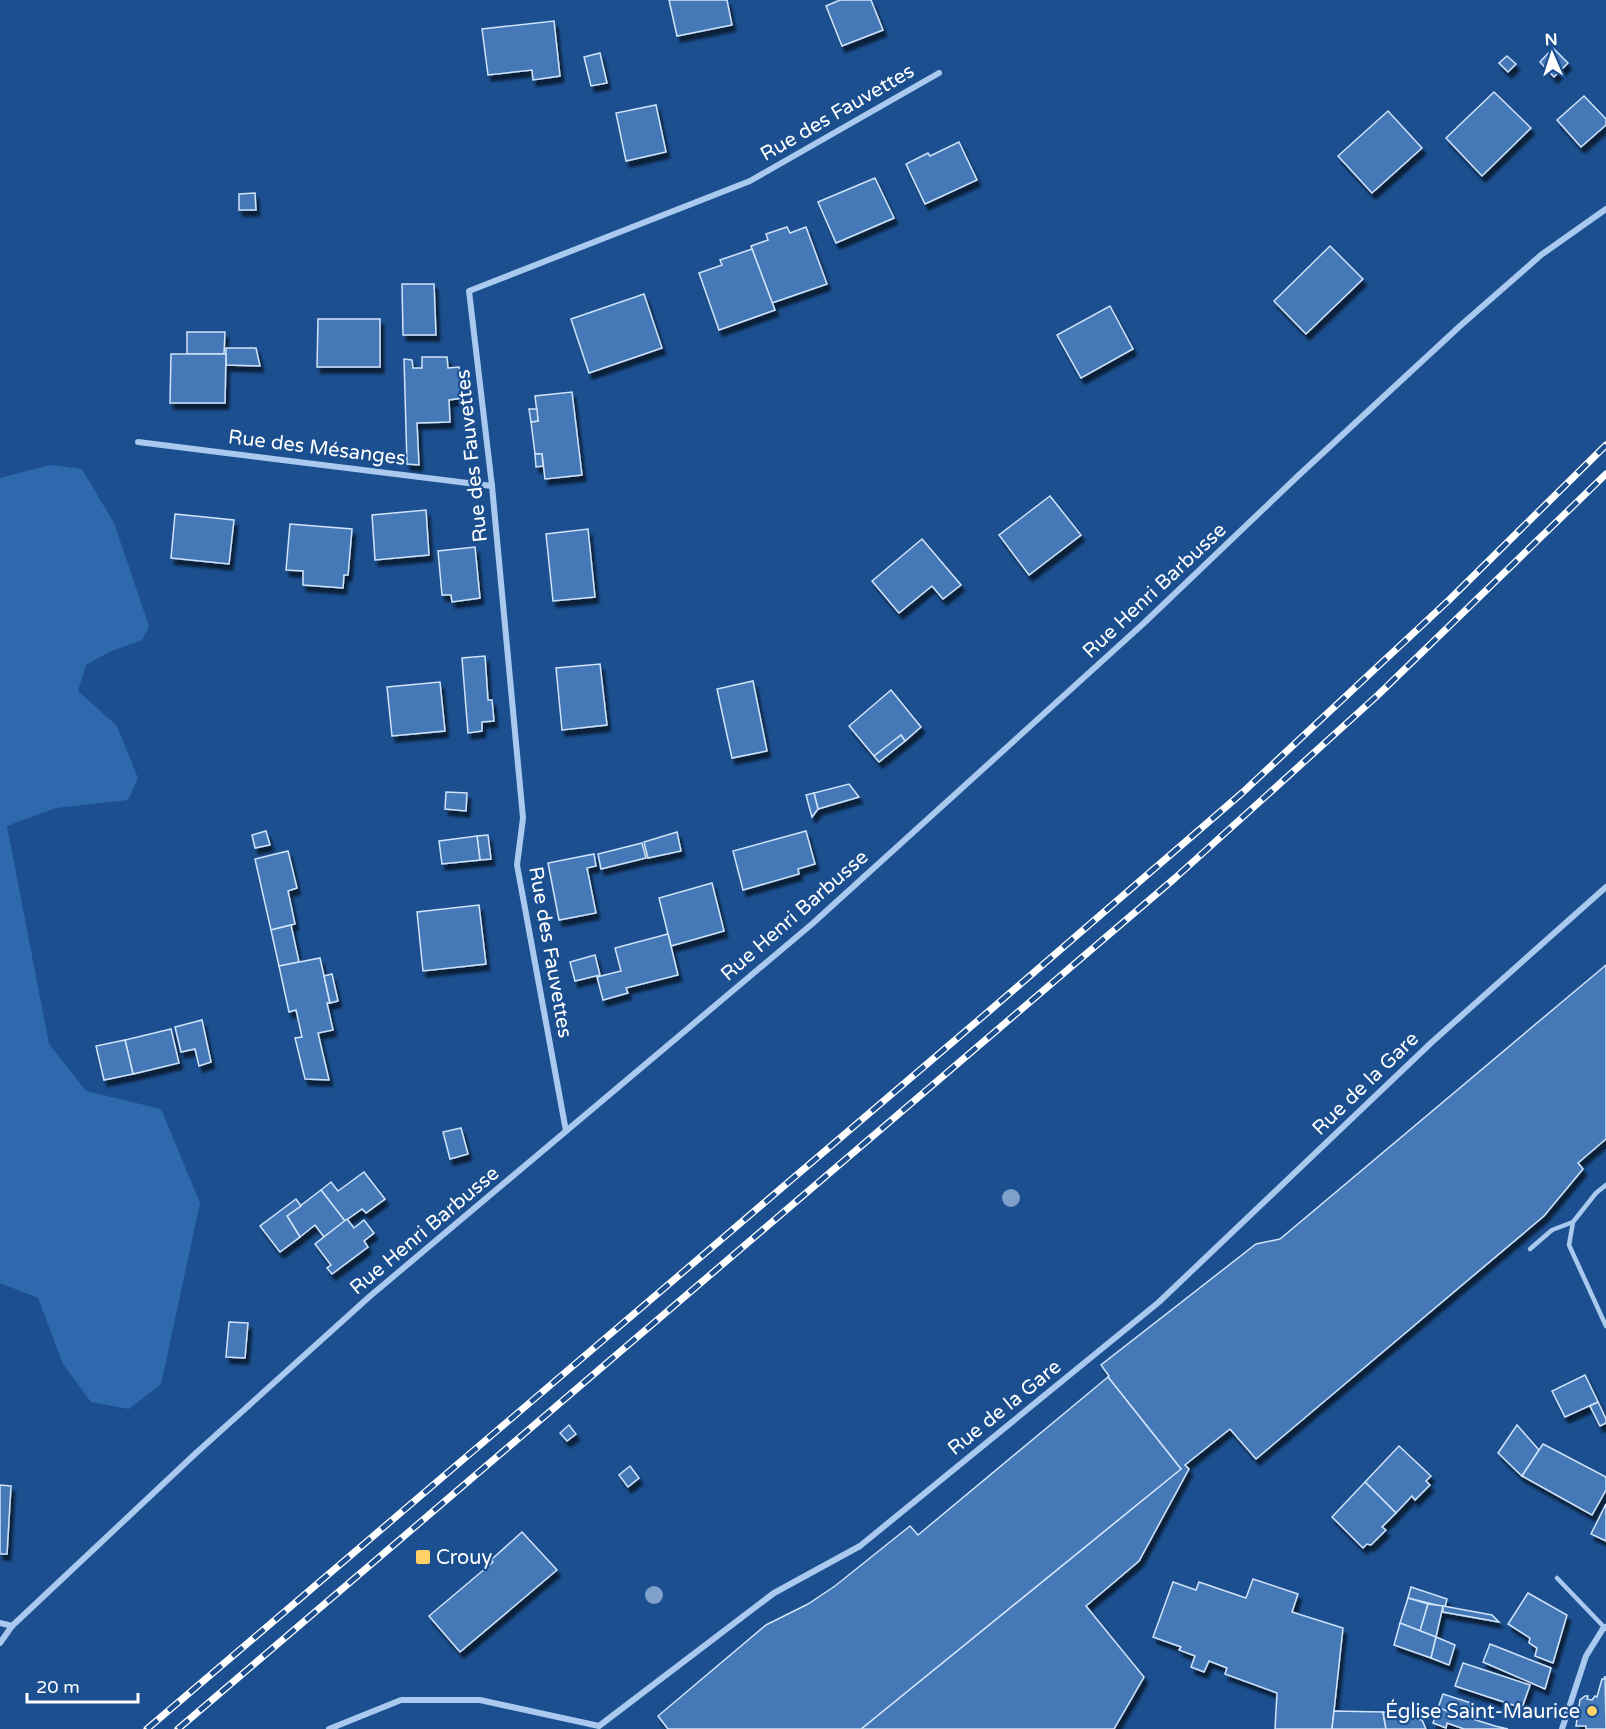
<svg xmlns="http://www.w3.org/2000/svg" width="1606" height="1729" font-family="'Varela Round',sans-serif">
  <defs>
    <filter id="shadow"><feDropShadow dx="3.5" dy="6" stdDeviation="1.5" flood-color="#0009"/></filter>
  </defs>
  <rect width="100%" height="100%" fill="#1b4f8f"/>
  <polygon fill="#2e69ad" points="50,465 82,469 114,523 149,626 142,640 109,652 86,665 78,691 117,726 138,778 128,800 56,808 7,826 49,1044 86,1091 161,1109 200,1203 161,1384 129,1409 91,1402 63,1364 38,1298 0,1283 0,478"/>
  <g fill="#4478b7" stroke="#cfe3fa" stroke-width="1.5" filter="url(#shadow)">
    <polygon points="669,0 727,0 732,25 677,36"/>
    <polygon points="840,0 871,0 883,30 842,46 826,6"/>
    <polygon points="554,21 560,76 533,80 532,70 488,75 482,29"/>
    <polygon points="1553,48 1568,63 1554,77 1540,62"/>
    <polygon points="600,53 607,83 591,86 584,57"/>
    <polygon points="1507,56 1516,64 1508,72 1499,63"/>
    <polygon points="1494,92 1531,128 1482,176 1446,138"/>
    <polygon points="1584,96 1606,119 1606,125 1581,147 1557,120"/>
    <polygon points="656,105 666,152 626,161 616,113"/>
    <polygon points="1388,111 1422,148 1372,193 1338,156"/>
    <polygon points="959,142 977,180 925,204 906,164 928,153 930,156"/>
    <polygon points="875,178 894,218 836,243 818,202"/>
    <polygon points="255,193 256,210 239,210 239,194"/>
    <polygon points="787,227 790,233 806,227 827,284 772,303 751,246 768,240 766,234"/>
    <polygon points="1330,246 1363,279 1306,334 1274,301"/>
    <polygon points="752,249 775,310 719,330 699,273 722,265 720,260"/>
    <polygon points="402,284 434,284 436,335 403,335"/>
    <polygon points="644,294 662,348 589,373 571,319"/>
    <polygon points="1110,306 1133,349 1081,378 1057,335"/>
    <polygon points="318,319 380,319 380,367 317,367"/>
    <polygon points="187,332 225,332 224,354 187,354"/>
    <polygon points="226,348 256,348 260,366 226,365"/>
    <polygon points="171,354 226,354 225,403 170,403"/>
    <polygon points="422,357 447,357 448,368 459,367 463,398 449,400 450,422 417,423 419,465 407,464 404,359 412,360 413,368 422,368"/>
    <polygon points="572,392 582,475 545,479 542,454 535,454 531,422 538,421 535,396"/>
    <polygon points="529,409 537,409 538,421 531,422"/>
    <polygon points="535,454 542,454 543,466 536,467"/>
    <polygon points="1050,496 1081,535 1029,575 999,535"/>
    <polygon points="426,510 429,555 375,560 372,515"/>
    <polygon points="175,514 234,520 229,564 171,558"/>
    <polygon points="290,524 352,529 348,575 344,575 343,588 303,585 303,571 286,570"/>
    <polygon points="588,529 595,597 553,601 546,534"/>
    <polygon points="922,539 961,585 943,599 932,586 899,613 872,581"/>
    <polygon points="475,547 480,598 452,602 451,595 442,595 438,551"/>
    <polygon points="485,656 488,700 492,700 494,721 482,722 482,731 468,733 462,658"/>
    <polygon points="600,664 607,725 562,730 556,668"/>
    <polygon points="753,681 767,751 732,758 717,689"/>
    <polygon points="440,682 445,731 392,736 387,687"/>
    <polygon points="891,690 921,727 905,741 901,735 874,756 849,726"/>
    <polygon points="901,735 905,741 879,762 874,756"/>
    <polygon points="849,784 859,797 818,809 814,793"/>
    <polygon points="446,792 467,793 466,811 445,809"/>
    <polygon points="814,793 818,809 812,817 806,795"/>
    <polygon points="266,831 270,845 255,848 252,835"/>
    <polygon points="806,831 815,864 798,869 799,874 743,890 733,851"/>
    <polygon points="677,832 681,851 648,858 644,842"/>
    <polygon points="488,835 491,859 480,860 477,836"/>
    <polygon points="477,836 480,860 442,864 439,841"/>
    <polygon points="642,843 646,858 601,869 598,854"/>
    <polygon points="288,851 297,888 288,891 295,924 271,930 255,859"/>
    <polygon points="594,854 596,866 587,868 596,913 559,920 548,863"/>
    <polygon points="712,883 724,931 671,946 659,898"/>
    <polygon points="479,905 486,964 423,971 417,912"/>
    <polygon points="291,925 299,962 279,966 271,930"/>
    <polygon points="668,934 678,975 626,988 628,993 603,1000 597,977 621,971 615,948"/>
    <polygon points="595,955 600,975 575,981 570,962"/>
    <polygon points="320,958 330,1003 327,1003 333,1030 318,1033 329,1080 305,1079 295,1038 302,1037 296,1010 289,1012 279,966"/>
    <polygon points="1606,965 1606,1139 1578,1163 1583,1169 1544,1216 1256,1459 1230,1429 1185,1465 1189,1469 1139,1561 1086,1606 1144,1677 1114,1729 861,1729 1181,1469 1108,1377 1109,1376 1101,1365 1256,1244 1280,1239"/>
    <polygon points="332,974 338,1001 330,1003 324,976"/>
    <polygon points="202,1020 211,1062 199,1066 195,1049 181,1052 175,1027"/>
    <polygon points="171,1029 179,1063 133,1074 125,1040"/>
    <polygon points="125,1040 133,1074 104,1080 96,1046"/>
    <polygon points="461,1128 468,1154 450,1159 443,1132"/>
    <polygon points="364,1172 385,1199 366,1213 362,1209 345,1221 321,1190 331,1182 338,1191"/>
    <polygon points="321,1190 345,1221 324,1237 315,1225 300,1237 287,1216"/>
    <polygon points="296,1199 301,1206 287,1216 300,1237 280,1252 260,1226"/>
    <polygon points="347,1219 354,1228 364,1220 374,1233 364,1241 368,1247 332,1274 327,1268 331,1265 315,1244"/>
    <polygon points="229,1322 248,1323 245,1358 226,1357"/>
    <polygon points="1585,1375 1598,1402 1565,1417 1552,1391"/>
    <polygon points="1108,1377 1181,1469 861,1729 668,1729 658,1716 766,1625 808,1604 835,1586 910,1526 918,1535"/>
    <polygon points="1598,1402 1606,1419 1606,1423 1600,1426 1590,1406"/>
    <polygon points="569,1425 576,1434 567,1441 560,1433"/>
    <polygon points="1517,1425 1539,1450 1522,1476 1498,1453"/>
    <polygon points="1543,1444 1606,1477 1606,1490 1592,1515 1522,1476"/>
    <polygon points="1399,1446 1431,1476 1426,1481 1430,1485 1415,1500 1412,1496 1396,1513 1365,1482"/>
    <polygon points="630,1466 639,1478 628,1487 619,1475"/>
    <polygon points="1365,1482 1396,1513 1382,1527 1386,1530 1371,1545 1367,1544 1363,1548 1332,1517"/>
    <polygon points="0,1485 11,1486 7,1554 0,1554"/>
    <polygon points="1606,1504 1606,1541 1591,1534"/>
    <polygon points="522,1532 557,1570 460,1652 429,1616 493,1562 491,1560"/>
    <polygon points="1253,1579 1298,1594 1292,1612 1343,1628 1332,1729 1275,1729 1277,1693 1225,1674 1227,1668 1209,1661 1204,1672 1191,1667 1195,1656 1179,1650 1181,1647 1153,1637 1173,1582 1196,1590 1199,1582 1246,1598"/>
    <polygon points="1411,1587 1447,1599 1445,1607 1408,1598"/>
    <polygon points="1528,1593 1567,1615 1553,1663 1535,1656 1537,1648 1529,1643 1530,1638 1508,1624"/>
    <polygon points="1408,1598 1428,1604 1420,1631 1400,1623"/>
    <polygon points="1428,1604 1443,1606 1436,1637 1420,1631"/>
    <polygon points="1443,1606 1492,1615 1499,1622 1443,1612"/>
    <polygon points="1400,1623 1436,1637 1431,1658 1394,1645"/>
    <polygon points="1436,1637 1455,1645 1449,1665 1431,1658"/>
    <polygon points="1490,1644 1551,1668 1545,1689 1483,1662"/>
    <polygon points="1463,1663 1530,1685 1522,1708 1455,1686"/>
    <polygon points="1605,1676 1606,1729 1586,1729 1586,1726 1576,1726 1580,1700 1585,1696 1588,1696 1587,1699 1592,1700 1595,1696 1597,1697 1602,1679 1604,1679"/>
    <polygon points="1443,1694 1471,1703 1467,1717 1438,1708"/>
    <polygon points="1438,1708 1495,1726 1508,1729 1464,1729 1447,1723 1446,1728 1433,1723"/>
    <polygon points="1334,1711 1383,1712 1386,1729 1332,1729"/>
    <polygon points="1383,1712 1422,1720 1426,1729 1386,1729"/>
  </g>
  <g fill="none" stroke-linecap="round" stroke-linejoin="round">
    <g stroke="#a9c9ee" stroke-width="4.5">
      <polyline points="1606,1185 1596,1193 1573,1222 1569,1245 1606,1326"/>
      <polyline points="1530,1249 1552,1230 1573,1222"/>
      <polyline points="1557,1578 1604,1627 1606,1626"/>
    </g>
    <g stroke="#a9c9ee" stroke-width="6">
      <polyline points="138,442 492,486"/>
      <polyline points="566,1131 517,865 523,818 492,486 469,291 750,181 939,73"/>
      <polyline points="0,1623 12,1626"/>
      <polyline points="0,1643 12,1626 195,1454 369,1297 812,924 1144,623 1299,475 1460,326 1541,255 1606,209"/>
      <polyline points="329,1729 401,1700 480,1700 599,1726 774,1593 860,1546 1159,1302 1432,1042 1606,887"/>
      <polyline points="1562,1729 1586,1656 1604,1627 1606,1628"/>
    </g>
    <defs>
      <g id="rail">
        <polyline points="147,1729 988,1012 1242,793 1449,600 1606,445"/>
        <polyline points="178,1729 1174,879 1378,695 1606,474"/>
      </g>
    </defs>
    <use href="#rail" stroke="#fff" stroke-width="7"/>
    <use href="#rail" stroke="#1b4f8f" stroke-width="4.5" stroke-dasharray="14" stroke-linecap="butt"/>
  </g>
  <g fill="#7ea0ca">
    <circle cx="1011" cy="1198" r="9"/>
    <circle cx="654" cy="1595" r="9"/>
  </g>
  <g fill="#ffd166" stroke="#1b4f8f" stroke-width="2">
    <rect x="415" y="1549" width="16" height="16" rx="3"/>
    <circle cx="1592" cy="1711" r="6"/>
  </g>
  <g text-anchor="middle" stroke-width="4.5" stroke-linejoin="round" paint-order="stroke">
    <g font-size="20" fill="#fff" stroke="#1b4f8f">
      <text transform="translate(837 112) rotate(-30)" y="7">Rue des Fauvettes</text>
      <text transform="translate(317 447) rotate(7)" y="7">Rue des Mésanges</text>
      <text transform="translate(471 456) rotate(-96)" y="7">Rue des Fauvettes</text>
      <text transform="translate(1154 590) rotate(-43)" y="7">Rue Henri Barbusse</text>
      <text transform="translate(794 915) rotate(-41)" y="7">Rue Henri Barbusse</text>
      <text transform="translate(551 952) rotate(80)" y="7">Rue des Fauvettes</text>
      <text transform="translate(1365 1083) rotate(-44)" y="7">Rue de la Gare</text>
      <text transform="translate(424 1230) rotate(-40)" y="7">Rue Henri Barbusse</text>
      <text transform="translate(1004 1407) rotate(-39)" y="7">Rue de la Gare</text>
    </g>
    <g font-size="20" fill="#fff" stroke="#1b4f8f" text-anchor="start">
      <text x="436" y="1564">Crouy</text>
      <text x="1580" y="1718" text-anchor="end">Église Saint-Maurice</text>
    </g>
  </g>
  <g transform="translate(1552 54) rotate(357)" stroke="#1b4f8f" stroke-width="4.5" paint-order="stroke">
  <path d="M0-4.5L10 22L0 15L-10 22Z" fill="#ffffff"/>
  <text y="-9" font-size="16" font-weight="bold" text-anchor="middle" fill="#ffffff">N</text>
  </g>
  <path d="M27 1693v9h111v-9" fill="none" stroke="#ffffff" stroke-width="3"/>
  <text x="36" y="1693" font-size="18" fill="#ffffff" stroke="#1b4f8f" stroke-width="4.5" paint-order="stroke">20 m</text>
</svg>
